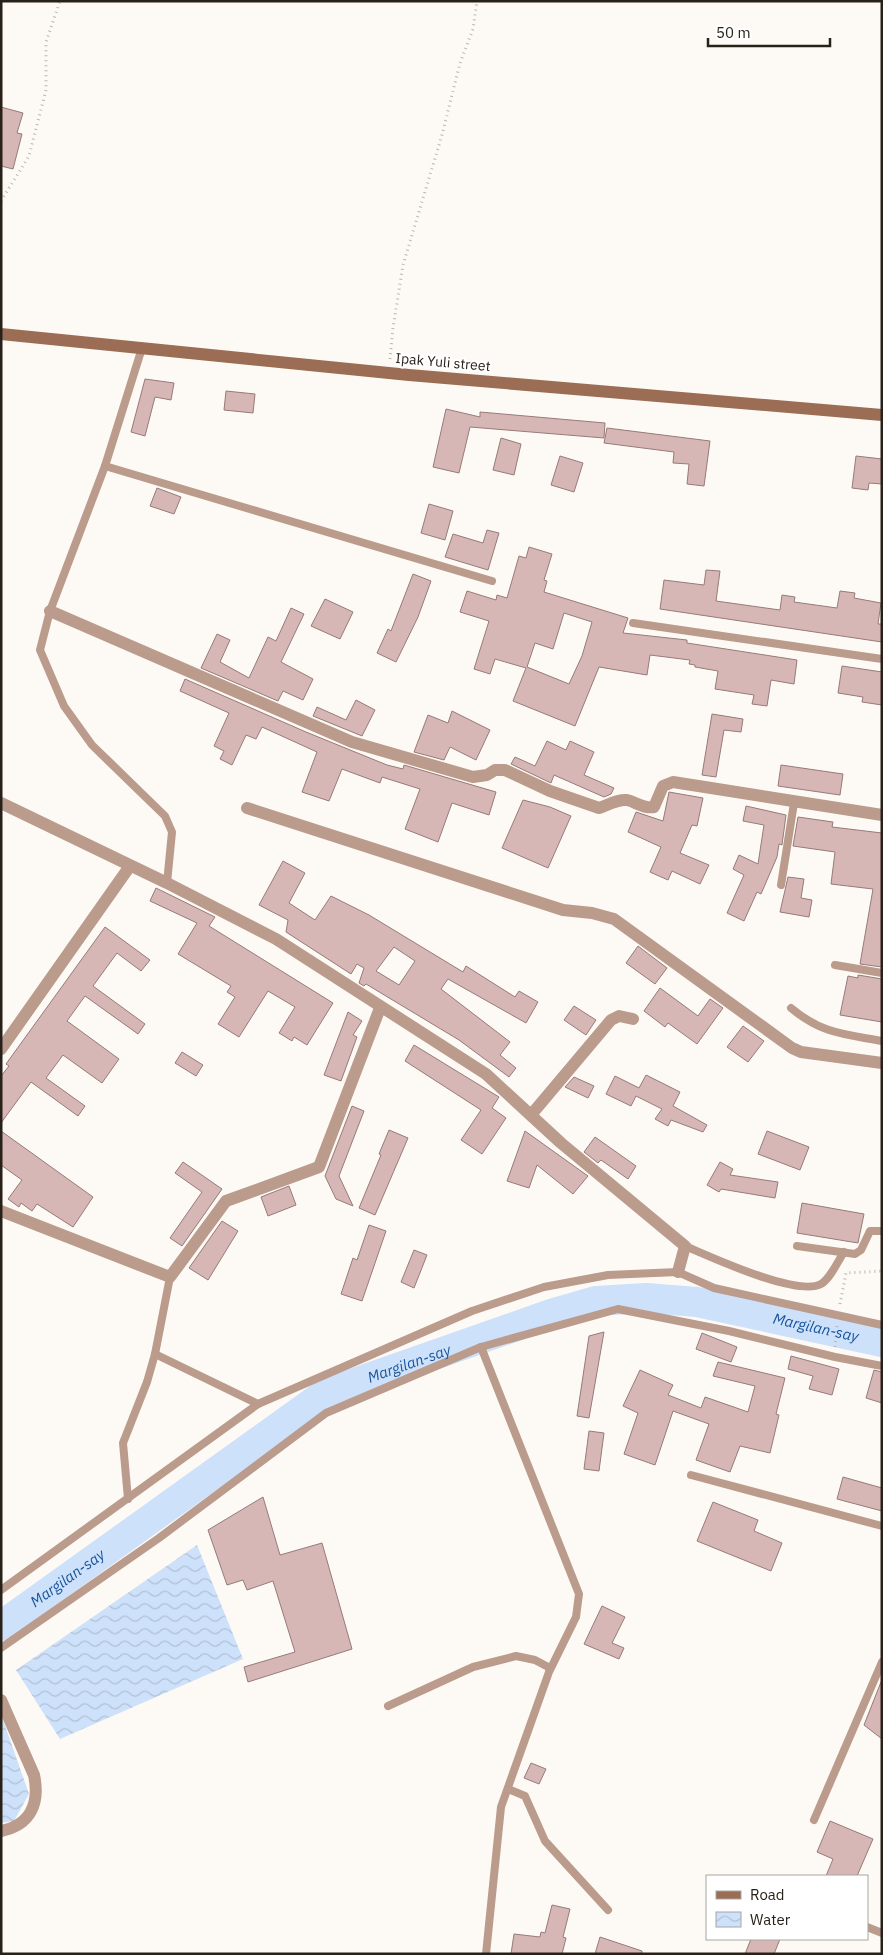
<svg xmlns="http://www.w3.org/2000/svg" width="883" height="1955" font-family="'IBM Plex Sans',sans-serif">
  <defs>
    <pattern id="water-waves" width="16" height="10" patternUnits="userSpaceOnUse" patternTransform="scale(1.25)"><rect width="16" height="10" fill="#cee1fa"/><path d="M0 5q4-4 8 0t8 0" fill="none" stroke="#b1c1d6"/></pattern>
  </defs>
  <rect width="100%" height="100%" fill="#fdfaf5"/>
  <g fill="url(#water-waves)">
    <polygon points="197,1545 243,1659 60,1739 16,1670"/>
    <polygon points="1,1714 29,1794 14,1821 1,1823"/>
  </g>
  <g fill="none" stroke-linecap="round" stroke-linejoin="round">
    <path stroke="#cee1fa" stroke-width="30" id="s1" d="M1,1626L326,1393L551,1314L596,1301L646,1298L697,1302L882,1342"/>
  </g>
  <g fill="#d6b7b6" stroke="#977a79" fill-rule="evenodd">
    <polygon points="1,107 23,113 17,133 22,134 13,169 1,166"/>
    <polygon points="145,379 174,383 171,400 155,397 145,436 131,432"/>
    <polygon points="226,391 255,394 253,413 224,410"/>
    <polygon points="446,409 480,417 480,412 605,423 604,438 470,427 459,473 433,467"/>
    <polygon points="607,428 710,441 704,486 687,484 689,464 673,463 674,452 604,443"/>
    <polygon points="501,438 521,444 514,475 493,470"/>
    <polygon points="560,456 583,463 574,492 551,485"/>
    <polygon points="856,456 882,459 882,484 869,483 868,490 852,488"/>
    <polygon points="157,488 181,497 174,514 150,506"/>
    <polygon points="429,504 453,511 445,540 421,533"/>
    <polygon points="487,530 499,533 488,570 445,557 453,534 483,543"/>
    <path d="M529,547L552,554L544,580L547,581L544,592L628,618L623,633L687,640V643L797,660L794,684L771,680L767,706L752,704L754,695L715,689L718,671L695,667V665L689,664L690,660L650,655L647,675L599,667L575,726L513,701L526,668L495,659L490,674L474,669L489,621L460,612L467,591L496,600L497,595L507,598L519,556L526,558ZM564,613L592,622L582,656L569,684L527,667L535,643L553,649Z"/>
    <polygon points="706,570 720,571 716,601 780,610 782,595 795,597 794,602 837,608 840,591 855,593 854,598 881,603 878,624 882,624 882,642 660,609 664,580 704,585"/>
    <polygon points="413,574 431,581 418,617 396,662 377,653 388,629 391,631"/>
    <polygon points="325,599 353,612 340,639 311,626"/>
    <polygon points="291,608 304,614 281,662 313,679 303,700 283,691 278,701 201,668 217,634 230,640 220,662 249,678 268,637 276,641"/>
    <polygon points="842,666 882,672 882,705 862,702 863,697 838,693"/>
    <polygon points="185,679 306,732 387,765 403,769 404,765 496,792 489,815 452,803 438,842 405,829 420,789 382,777 380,783 342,769 329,801 302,792 317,752 262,727 256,739 246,735 232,765 220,759 224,751 214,746 229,713 180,691"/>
    <polygon points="356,700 375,710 362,736 313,716 317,707 346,720"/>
    <polygon points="452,711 490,730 476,760 450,747 444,760 414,752 428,715 448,723"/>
    <polygon points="712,714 743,719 741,732 724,730 716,777 702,775"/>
    <polygon points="547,741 566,750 570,741 594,752 584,775 614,788 611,794 604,797 554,775 551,783 511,764 515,757 535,766"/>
    <polygon points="781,765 843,774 840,795 778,786"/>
    <polygon points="669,792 703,798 697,826 692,825 680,853 709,865 700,884 672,871 668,880 650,872 661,847 628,832 636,812 663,821"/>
    <polygon points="523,800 550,807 571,816 548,868 502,848"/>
    <polygon points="746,806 786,815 782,845 779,844 777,857 761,894 757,892 744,921 727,913 744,875 733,869 739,855 758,864 764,825 743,821"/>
    <polygon points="798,817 833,822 832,827 882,833 882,967 860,964 873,889 831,884 835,852 793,846"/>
    <path d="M283,861L305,873L289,903L315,920L331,896L369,915L463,972L466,966L515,997L519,991L538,1002L526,1023L448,979L441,989L510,1042L500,1055L516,1068L509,1077L459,1040L366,984L364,986L359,983L364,968L357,964L351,974L286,932L288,920L259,905ZM394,947L415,961L399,985L376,971Z"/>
    <polygon points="788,877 804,879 801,898 812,900 809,917 780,912"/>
    <polygon points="156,888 215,917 209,926 333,1003 307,1045 294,1037 292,1041 279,1033 295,1007 268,991 239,1037 218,1024 235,997 227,992 231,986 178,954 197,923 150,901"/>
    <polygon points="105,927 150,960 141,971 117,953 93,986 145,1024 138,1034 85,996 67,1021 119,1059 102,1083 63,1055 46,1078 85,1106 78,1116 31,1082 1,1123 1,1076 9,1066 6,1064"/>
    <polygon points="638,946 667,968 655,984 626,963"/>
    <polygon points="858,975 882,979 882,1022 840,1015 848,976 858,978"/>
    <polygon points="660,988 698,1016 710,999 723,1008 697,1044 668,1023 665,1027 644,1011"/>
    <polygon points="574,1006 596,1020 586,1035 564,1020"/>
    <polygon points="348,1012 362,1021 353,1035 357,1037 341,1081 324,1075"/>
    <polygon points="743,1026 764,1041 748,1062 727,1047"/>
    <polygon points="414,1045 499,1097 492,1108 506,1118 482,1154 461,1140 481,1110 405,1061"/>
    <polygon points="182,1052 203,1065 196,1076 175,1063"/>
    <polygon points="646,1075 680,1092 673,1106 707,1125 703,1132 671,1120 668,1126 655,1119 662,1109 636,1096 631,1106 606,1094 615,1076 639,1088"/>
    <polygon points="574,1077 594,1086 588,1098 565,1087"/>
    <polygon points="352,1106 364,1111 339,1176 353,1206 336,1199 325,1176"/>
    <polygon points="389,1130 408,1138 375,1215 359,1208 381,1155 379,1154"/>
    <polygon points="1,1131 93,1197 73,1227 37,1204 32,1211 21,1203 19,1207 8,1199 22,1180 1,1165"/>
    <polygon points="525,1131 588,1176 573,1194 537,1165 529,1188 507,1181"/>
    <polygon points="767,1131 809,1147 800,1170 758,1154"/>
    <polygon points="595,1137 636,1166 628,1179 601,1160 598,1163 584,1152"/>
    <polygon points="183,1162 222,1189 182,1246 170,1238 202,1192 175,1173"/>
    <polygon points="720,1162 733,1169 730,1175 778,1182 775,1198 721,1189 719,1192 707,1185"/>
    <polygon points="289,1186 296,1205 268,1216 261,1197"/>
    <polygon points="802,1203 864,1214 858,1243 797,1233"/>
    <polygon points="222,1221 238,1231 208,1280 189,1268"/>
    <polygon points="369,1225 386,1231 362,1301 341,1294 353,1258 357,1260"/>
    <polygon points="414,1250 427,1255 414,1288 401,1282"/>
    <polygon points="604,1332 589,1418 577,1416 589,1336"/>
    <polygon points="702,1333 737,1347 731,1362 696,1349"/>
    <polygon points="791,1356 839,1369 832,1395 809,1389 813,1376 788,1369"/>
    <polygon points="718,1362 785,1378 776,1414 779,1415 770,1453 740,1446 730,1472 696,1460 709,1424 673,1411 655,1465 624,1454 638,1413 623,1406 640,1370 673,1385 668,1395 701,1408 705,1397 748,1412 755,1386 713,1376"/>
    <polygon points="874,1370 882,1372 882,1403 866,1398"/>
    <polygon points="589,1431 604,1433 599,1471 584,1469"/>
    <polygon points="843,1477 882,1488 882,1511 837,1499"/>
    <polygon points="263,1497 280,1555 322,1543 352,1649 248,1682 244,1667 295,1652 273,1581 247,1590 243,1580 227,1585 208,1530"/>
    <polygon points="713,1502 758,1520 754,1531 782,1543 771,1571 697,1541"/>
    <polygon points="602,1606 625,1617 612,1643 624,1648 619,1659 584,1644"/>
    <polygon points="881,1682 882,1682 882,1739 864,1725"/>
    <polygon points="531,1763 546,1769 539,1784 524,1778"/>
    <polygon points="830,1821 873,1839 857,1876 826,1876 833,1859 817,1852"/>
    <polygon points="552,1905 570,1909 563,1937 566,1938 562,1954 511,1954 514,1934 540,1937 541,1932 545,1933"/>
    <polygon points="600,1937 642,1951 642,1954 595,1954"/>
    <polygon points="751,1939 780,1939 774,1954 745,1954"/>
  </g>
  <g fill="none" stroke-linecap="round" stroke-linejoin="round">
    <g stroke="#bab6b0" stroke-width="3" stroke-dasharray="1 4" stroke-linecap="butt">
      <polyline points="1,201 29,156 46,90 46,42 60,1"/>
      <polyline points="390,359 393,328 403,265 442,135 460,63 473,29 477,1"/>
      <polyline points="840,1304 846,1273 882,1271"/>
      <polyline points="835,1347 837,1325"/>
    </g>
    <g stroke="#bb9b8b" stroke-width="8">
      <polyline points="142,348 105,466 50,611 40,650 64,706 92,745 165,816 172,832 167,883"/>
      <polyline points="105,466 492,581"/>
      <polyline points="633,623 882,659"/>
      <polyline points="781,885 794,803"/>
      <polyline points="835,965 882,973"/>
      <path d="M791,1008C822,1034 844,1034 882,1041"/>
      <path d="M685,1246C711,1257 797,1297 821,1284C830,1279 838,1261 844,1252"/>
      <polyline points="797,1246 855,1254 861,1250 870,1231 882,1231"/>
      <polyline points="481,1347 579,1594 576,1617 549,1672 501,1807 486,1954"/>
      <polyline points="155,1354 258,1404"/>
      <polyline points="691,1475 882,1526"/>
      <polyline points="128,1499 123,1443 147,1382 155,1354 170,1277"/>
      <polyline points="1,1590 258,1404 472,1311 544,1287 608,1275 678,1272 714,1288 882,1325"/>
      <polyline points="1,1648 159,1538 326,1413 481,1347 618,1309 729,1331 835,1357 882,1366"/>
      <polyline points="388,1706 473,1667 516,1656 535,1660 550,1668"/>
      <polyline points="508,1789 525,1796 545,1841 608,1910"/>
      <polyline points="814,1820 882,1662"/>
      <polyline points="867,1927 882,1933"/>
    </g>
    <g stroke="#bb9b8b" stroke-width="12">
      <path d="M50,611L352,742L473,777L487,775L495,770H505L550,791L599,808C608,805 617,799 627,800C636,802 644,809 654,807L663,786L673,782L882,815"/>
      <polyline points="1,803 167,883 276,939 486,1074 561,1143 685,1246 678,1272"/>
      <polyline points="247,808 563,910 592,913 614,919 792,1048 801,1052 882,1063"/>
      <polyline points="1,1049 130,866"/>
      <polyline points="531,1115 611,1020 619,1016 633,1019"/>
      <polyline points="1,1211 170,1277 226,1201 319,1167 380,1008"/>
      <path d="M1,1700L34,1775C40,1803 31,1825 1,1831"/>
    </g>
    <polyline stroke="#9b6d55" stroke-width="12" points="1,334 409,375 882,415"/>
  </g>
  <g text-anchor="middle" stroke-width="4.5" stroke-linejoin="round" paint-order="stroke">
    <g font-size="14" fill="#282119" stroke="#fff">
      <text transform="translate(443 362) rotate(5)" y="5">Ipak Yuli street</text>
    </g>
    <g font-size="15" font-style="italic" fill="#17549b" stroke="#fff">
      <text dy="5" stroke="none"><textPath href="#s1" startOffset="908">Margilan-say</textPath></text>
      <text dy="5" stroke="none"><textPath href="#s1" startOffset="488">Margilan-say</textPath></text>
      <text dy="5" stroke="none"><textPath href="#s1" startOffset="82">Margilan-say</textPath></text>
    </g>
  </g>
  <rect width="883" height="1955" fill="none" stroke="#282119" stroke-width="5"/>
  <rect x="706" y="1875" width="162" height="65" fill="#ffffff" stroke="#a9a6a3"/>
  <rect x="716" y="1891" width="25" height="8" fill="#9b6d55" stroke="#a9a6a3"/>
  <text x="750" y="1900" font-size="15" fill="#282119">Road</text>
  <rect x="716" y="1912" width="25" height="15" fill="url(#water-waves)" stroke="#a9a6a3"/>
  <text x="750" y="1925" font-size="15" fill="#282119">Water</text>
  <path d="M708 38v8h122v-8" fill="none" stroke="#282119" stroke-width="2.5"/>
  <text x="716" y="38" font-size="15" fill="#282119" stroke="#ffffff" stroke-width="4" paint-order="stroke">50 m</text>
</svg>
